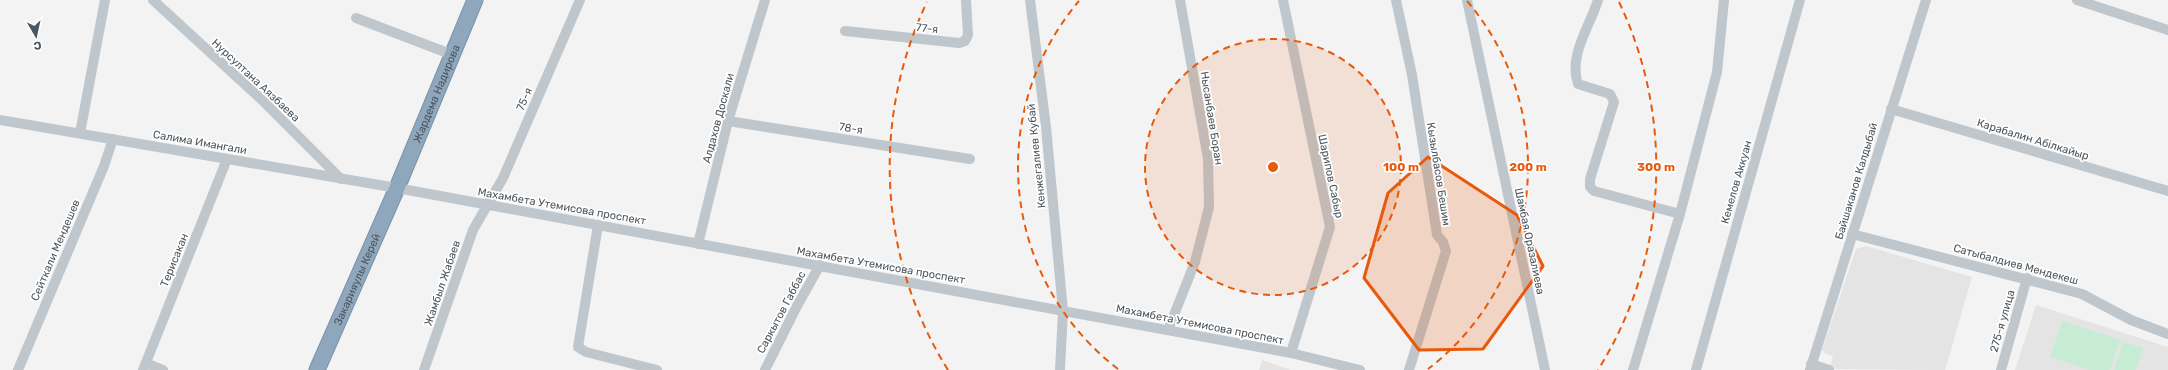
<svg xmlns="http://www.w3.org/2000/svg" width="2168" height="370" font-family="Rubik,sans-serif">
  <rect width="100%" height="100%" fill="#f4f3f3"/>
  <g fill="#e5e4e4">
    <polygon points="1866,246 1972,277 1945,370 1830,369 1833,356 1826,354 1822,350 1856,249"/>
    <polygon points="2036,305 2168,347 2168,370 2015,370"/>
    <polygon points="1262,360 1291,370 1259,370"/>
  </g>
  <g fill="#c6edd3">
    <polygon points="2062,321 2120,340 2110,370 2089,370 2050,357"/>
    <polygon points="2123,342 2143,348 2136,370 2114,370"/>
  </g>
  <g fill="none" stroke-linecap="round" stroke-linejoin="round">
    <defs>
      <g id="highway">
        <path id="s1" d="M317,370L397,188L475,0"/>
      </g>
    </defs>
    <use href="#highway" stroke="#7a92a8" stroke-width="17"/>
    <g stroke="#bfc7cd" stroke-width="10">
      <polyline points="153,0 261,99 341,179"/>
      <polyline points="1030,0 1046,127 1063,311 1060,370"/>
      <polyline points="1283,0 1330,227 1291,353"/>
      <polyline points="1396,0 1412,75 1437,235 1443,242 1446,251 1409,370"/>
      <polyline points="1467,0 1545,370"/>
      <path d="M1598,0C1590,26 1568,56 1578,84L1610,94L1614,102L1590,179V187L1594,191L1680,214"/>
      <polyline points="2077,0 2168,30"/>
      <polyline points="356,18 453,55"/>
      <polyline points="845,31 959,43 965,41 968,35 966,0"/>
      <polyline points="1891,109 2168,191"/>
      <polyline points="0,120 397,188 1291,353 1360,370"/>
      <polyline points="728,121 970,159"/>
      <polyline points="80,133 105,0"/>
      <polyline points="598,225 578,347 586,352 657,370"/>
      <polyline points="1852,234 2082,294 2131,320 2168,334"/>
      <polyline points="698,244 728,121 765,0"/>
      <polyline points="1168,330 1195,262 1209,207 1208,159 1180,0"/>
      <polyline points="146,363 163,370"/>
      <polyline points="1811,364 1829,370"/>
      <polyline points="18,370 104,166 113,139"/>
      <polyline points="143,370 227,159"/>
      <polyline points="424,370 473,230 503,178 580,0"/>
      <polyline points="765,370 797,306 820,265"/>
      <polyline points="1633,370 1680,214 1717,72 1724,0"/>
      <polyline points="1696,370 1800,0"/>
      <polyline points="1810,370 1926,0"/>
      <polyline points="2001,370 2027,278"/>
    </g>
    <use href="#highway" stroke="#8fa7bc" stroke-width="15"/>
  </g>
  <path fill="#e8590c" fill-opacity="0.2" stroke="#e8590c" stroke-width="3" stroke-linejoin="round" d="M1428,157L1517,215L1543,266L1483,349L1419,350L1364,278L1388,193Z"/>
  <circle cx="1273" cy="167" r="128" fill="#e8590c" fill-opacity=".12"/>
  <g fill="none" stroke="#e8590c" stroke-width="2" stroke-dasharray="7 5">
    <circle cx="1273" cy="167" r="128"/>
    <path d="M1118 369A255 255 0 0 1 1079 1M1467 1A255 255 0 0 1 1428 369"/>
    <path d="M948 370A383 383 0 0 1 927 2M1619 2A383 383 0 0 1 1598 370"/>
  </g>
  <g text-anchor="middle" stroke-width="3.5" stroke-linejoin="round" paint-order="stroke">
    <g font-size="11" fill="#4b565e" stroke="#fff">
      <text transform="translate(927 28) rotate(6)" y="4">77-я</text>
      <text transform="translate(256 80) rotate(43)" y="4">Нурсултана Аязбаева</text>
      <text dy="4" stroke="none"><textPath href="#s1" startOffset="301">Жардема Надирова</textPath></text>
      <text transform="translate(524 99) rotate(-67)" y="4">75-я</text>
      <text transform="translate(718 118) rotate(-75)" y="4">Алдахов Доскали</text>
      <text transform="translate(1212 118) rotate(81)" y="4">Нысанбаев Боран</text>
      <text transform="translate(851 128) rotate(9)" y="4">78-я</text>
      <text transform="translate(2033 139) rotate(17)" y="4">Карабалин Абілкайыр</text>
      <text transform="translate(200 142) rotate(10)" y="4">Салима Имангали</text>
      <text transform="translate(1036 156) rotate(-96)" y="4">Кенжегалиев Кубай</text>
      <text transform="translate(1439 174) rotate(81)" y="4">Кызылбасов Бешим</text>
      <text transform="translate(1331 176) rotate(78)" y="4">Шарипов Сабыр</text>
      <text transform="translate(1856 181) rotate(-73)" y="4">Байшаканов Калдыбай</text>
      <text transform="translate(1736 182) rotate(-74)" y="4">Кемелов Аккуан</text>
      <text transform="translate(562 206) rotate(10)" y="4">Махамбета Утемисова проспект</text>
      <text transform="translate(1530 241) rotate(78)" y="4">Шамбая Оразалиева</text>
      <text transform="translate(55 250) rotate(-67)" y="4">Сейткали Мендешев</text>
      <text transform="translate(174 260) rotate(-68)" y="4">Терисакан</text>
      <text transform="translate(2016 264) rotate(15)" y="4">Сатыбалдиев Мендекеш</text>
      <text transform="translate(881 265) rotate(10)" y="4">Махамбета Утемисова проспект</text>
      <text dy="4" stroke="none"><textPath href="#s1" startOffset="99">Закарияулы Керей</textPath></text>
      <text transform="translate(442 283) rotate(-71)" y="4">Жамбыл Жабаев</text>
      <text transform="translate(781 312) rotate(-62)" y="4">Саркытов Габбас</text>
      <text transform="translate(2002 321) rotate(-74)" y="4">275-я улица</text>
      <text transform="translate(1200 324) rotate(11)" y="4">Махамбета Утемисова проспект</text>
    </g>
  </g>
  <circle cx="1273" cy="167" r="6" fill="#e8590c" stroke="#fff" stroke-width="2"/>
  <g font-size="12" text-anchor="middle" font-weight="bold" fill="#e8590c" stroke="#fff" stroke-width="3.5" stroke-linejoin="round" paint-order="stroke">
    <text x="1401" y="171">100 m</text>
    <text x="1528" y="171">200 m</text>
    <text x="1656" y="171">300 m</text>
  </g>
  <g transform="translate(36 36) rotate(171)" stroke="#ffffff" stroke-width="3" paint-order="stroke">
  <path d="M0-3L7 15L0 10L-7 15Z" fill="#4b565e"/>
  <text y="-6" font-size="11" font-weight="bold" text-anchor="middle" fill="#4b565e">С</text>
  </g>
</svg>
